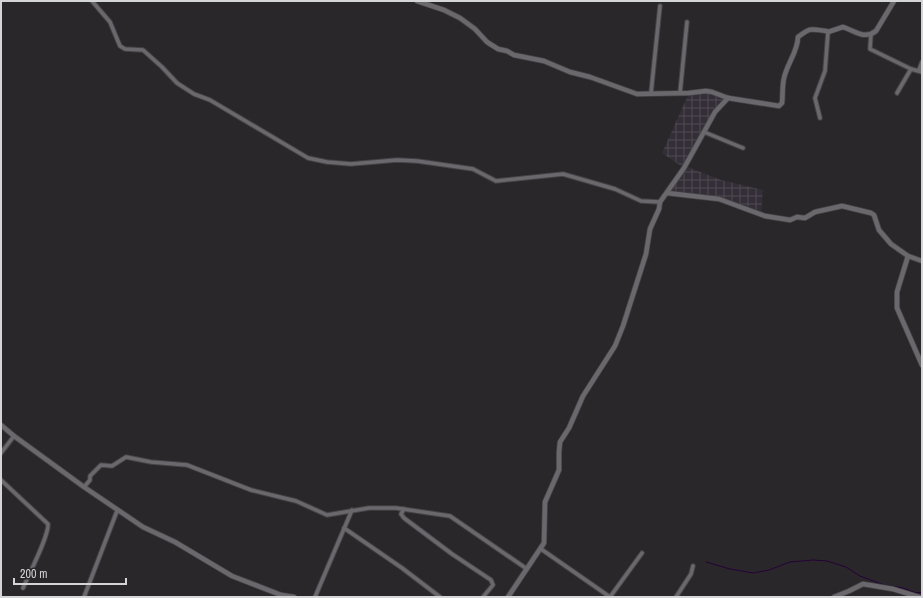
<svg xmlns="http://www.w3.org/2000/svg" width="923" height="598" font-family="'Archivo Narrow',sans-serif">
  <defs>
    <pattern id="industrial-grid" width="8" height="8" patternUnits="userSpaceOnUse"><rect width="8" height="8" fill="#332e37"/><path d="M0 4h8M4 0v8" fill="none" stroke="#504b53"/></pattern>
  </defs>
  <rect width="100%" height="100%" fill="#2a272b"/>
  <polygon fill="url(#industrial-grid)" points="706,91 728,98 722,104 685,166 721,180 763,190 761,215 719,199 667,193 684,168 662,153 689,93"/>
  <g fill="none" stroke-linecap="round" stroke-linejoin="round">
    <polyline stroke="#250137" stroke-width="1" points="706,562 730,569 753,573 769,570 790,562 813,560 827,561 846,567 860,576 884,585 903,588 916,593 922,592"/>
    <defs>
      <g id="minor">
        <polyline points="92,1 110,22 120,46 125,49 143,50 162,67 177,83 194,94 210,100 308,158 327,162 351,164 397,160 417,161 473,169 496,181 563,174 615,189 641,201 660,202"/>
        <polyline points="871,34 870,49 911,69 922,72"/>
        <polyline points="919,70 922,62"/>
        <polyline points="651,93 660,6"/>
        <polyline points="680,93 687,22"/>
        <polyline points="897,93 911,69"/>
        <polyline points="820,118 815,98 825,71 828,32"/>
        <polyline points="704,132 743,148"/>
        <polyline points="1,453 14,436"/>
        <path d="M1,480L48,524C49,536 29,574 23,588"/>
        <polyline points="84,487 90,480 90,476 101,465 112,466 126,457 151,462 187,465 251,490 296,501 327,515 369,508 396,508 450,516 527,569"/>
        <polyline points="404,509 401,514 404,518 452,554 491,580 493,585 483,597"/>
        <polyline points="344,528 402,568 440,597"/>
        <polyline points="541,549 610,597"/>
        <polyline points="84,597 117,511"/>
        <polyline points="315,597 352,510"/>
        <polyline points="610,597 642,553"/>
        <polyline points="676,597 691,574 693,566"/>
      </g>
      <g id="tertiary">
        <path d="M417,1L444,10L460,18L475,29L487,42L498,49L507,51L514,55L544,61L570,72L590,77L637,94L689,93L706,91L712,92L728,98L779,106L782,103C783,95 782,86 784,78C787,64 798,51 798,37C811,27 810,29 826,31L828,32L843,27C855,31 864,40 876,31L894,1"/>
        <polyline points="667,193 719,199 765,216 790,220 797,217 805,218 815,212 842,206 871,213 874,215 879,230 891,244 908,256 922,261"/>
        <polyline points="908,256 897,292 897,308 922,365"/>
        <polyline points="1,425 14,436 84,487 143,527 175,542 232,576 281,595 294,597"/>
        <polyline points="508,597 544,543 545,502 559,470 559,452 560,442 569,428 583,396 615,346 623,326 646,254 650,229 659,209 660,202 684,168 715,112 728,98"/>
        <polyline points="834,597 849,591 863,584 893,589 919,597"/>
      </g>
    </defs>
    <use href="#minor" stroke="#454346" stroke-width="5.5"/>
    <use href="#tertiary" stroke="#454346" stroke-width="6"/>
    <use href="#minor" stroke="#6a686c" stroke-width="3.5"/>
    <use href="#tertiary" stroke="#6a686c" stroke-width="4.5"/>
  </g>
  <rect width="923" height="598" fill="none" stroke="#d5d4d6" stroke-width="4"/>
  <path d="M14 578v6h112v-6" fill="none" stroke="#d5d4d6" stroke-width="2"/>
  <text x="20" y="578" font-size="12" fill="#d5d4d6" stroke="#2a272b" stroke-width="3" paint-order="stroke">200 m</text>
</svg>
